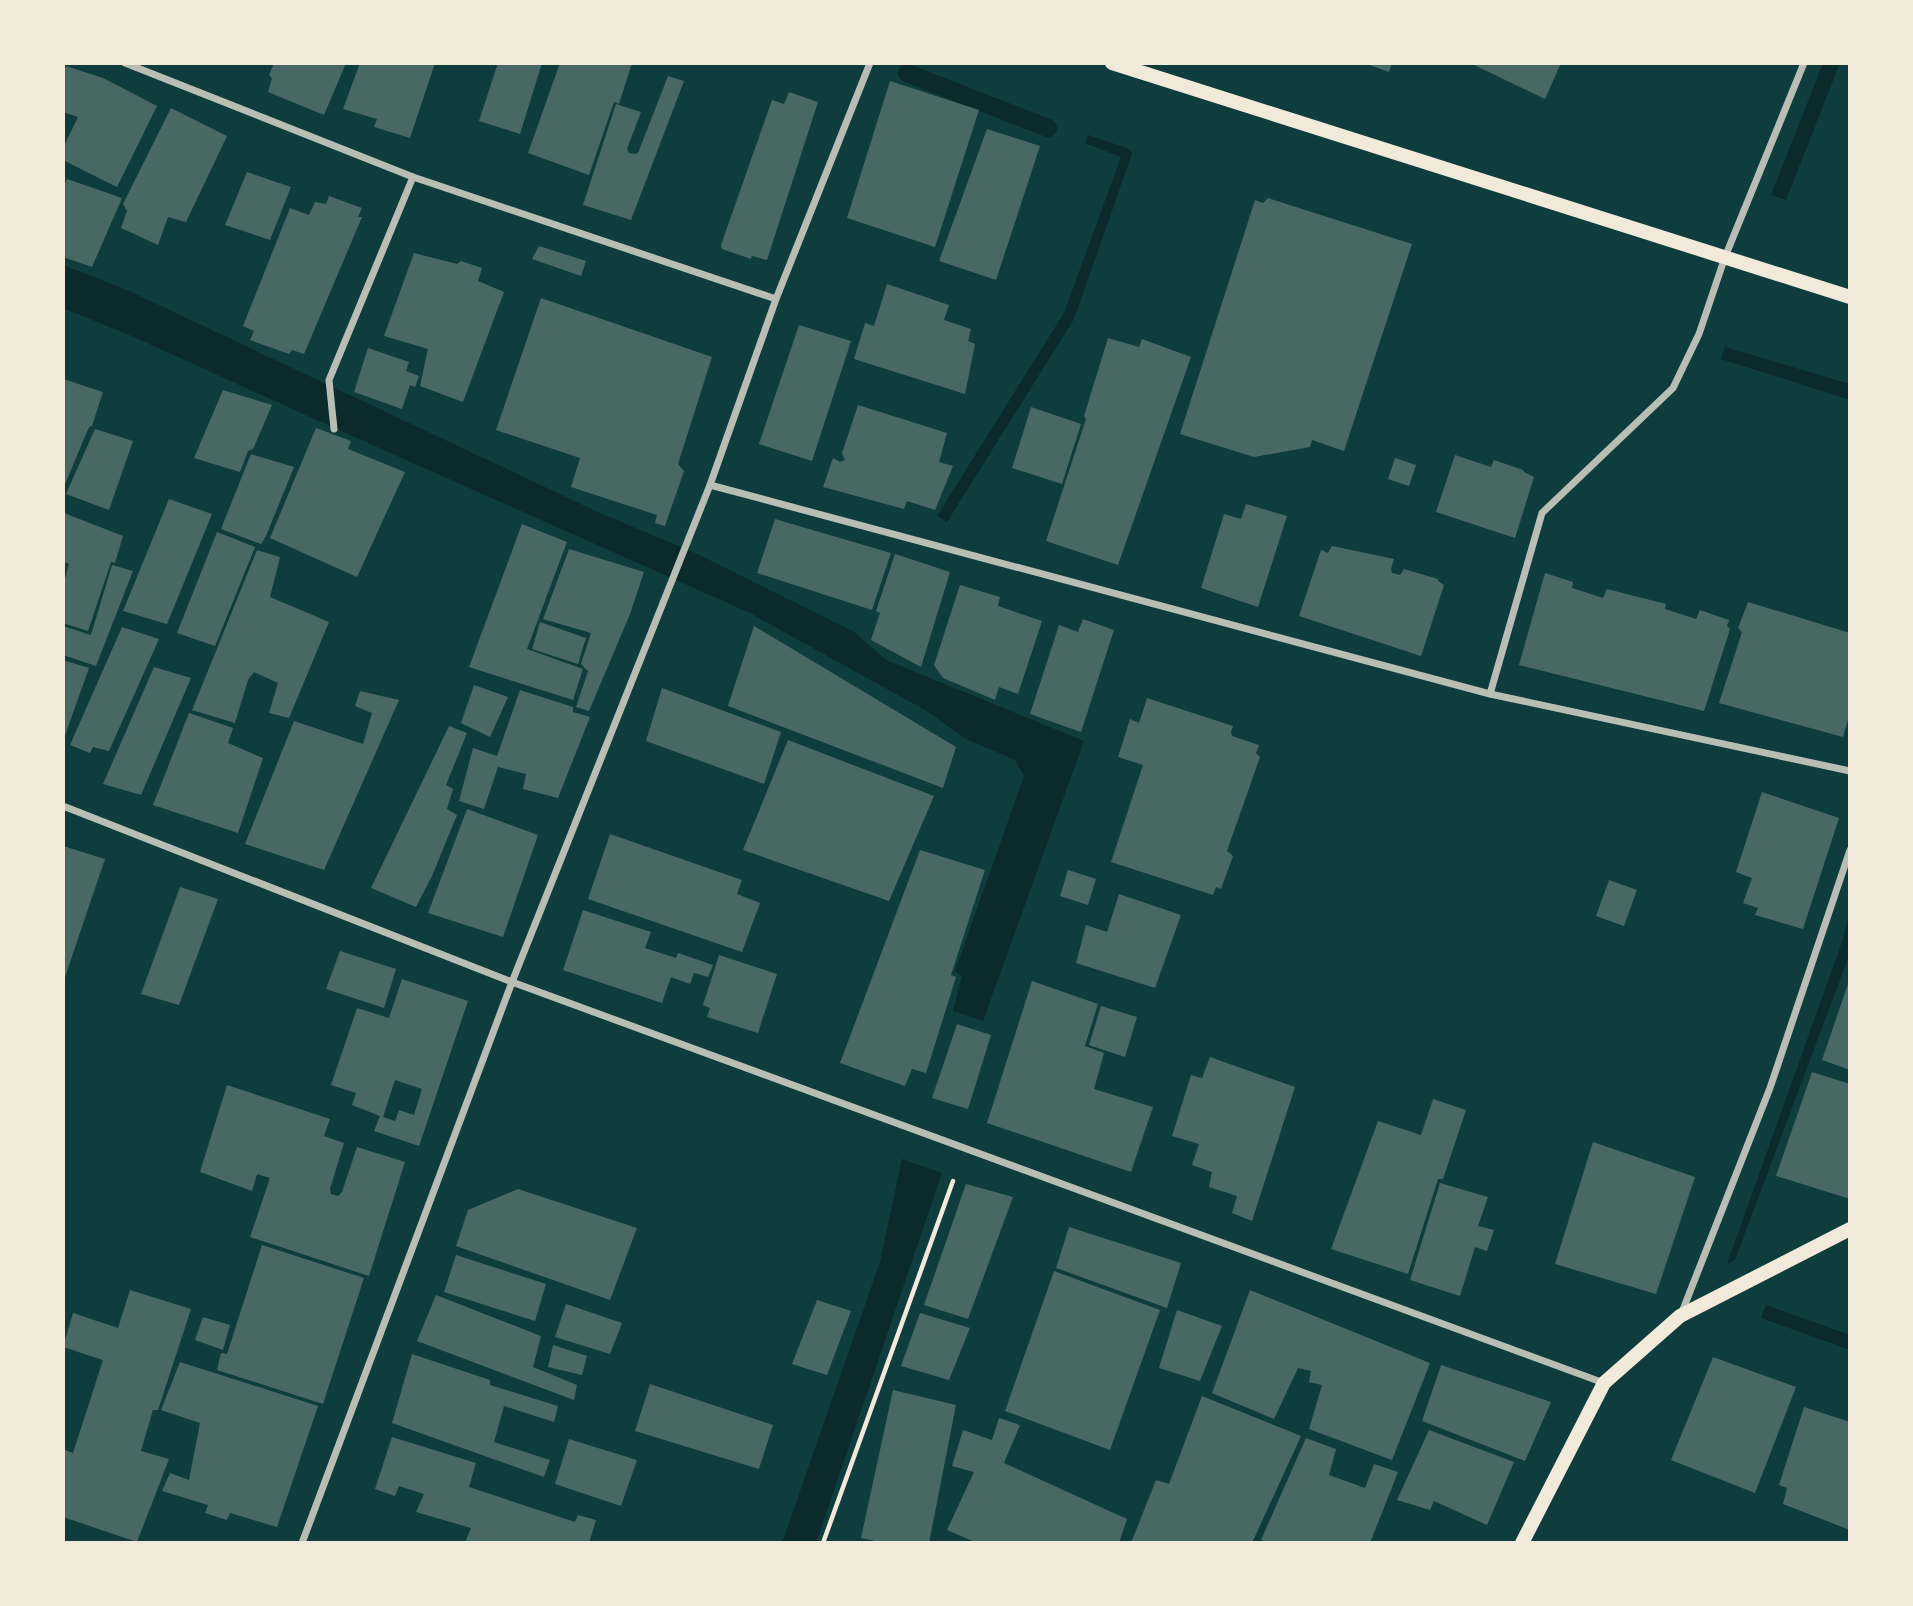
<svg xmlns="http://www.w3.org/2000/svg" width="1913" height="1606" font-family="Overpass,sans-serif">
  <rect width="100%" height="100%" fill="#0f3d3e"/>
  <g fill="#0a2a2b">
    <polygon points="1823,63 1840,63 1786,200 1771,195"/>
    <polygon points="1088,135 1130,149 1132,154 1074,319 947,522 937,516 1064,313 1121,157 1085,143"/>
    <polygon points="63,265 127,290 600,513 695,553 853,631 886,660 1084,741 983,1021 953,1011 962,976 955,971 1024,776 1015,760 966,739 925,710 750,613 321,422 134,337 63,308"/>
    <polygon points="1725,347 1850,384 1850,400 1721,359"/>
    <polygon points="1850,910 1850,953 1735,1260 1727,1264 1843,939"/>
    <polygon points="902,1159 942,1173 816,1543 782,1543 880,1262"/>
    <polygon points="1766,1305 1850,1335 1850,1350 1761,1318"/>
  </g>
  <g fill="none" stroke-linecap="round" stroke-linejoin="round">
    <polyline stroke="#0a2a2b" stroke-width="18" points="907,73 1048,128"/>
  </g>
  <g fill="#486865" fill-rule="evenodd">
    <polygon points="274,63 346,63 324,115 268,92 272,78 269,75"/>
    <polygon points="360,63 435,63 410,138 374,127 377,119 343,109"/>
    <polygon points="498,63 542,63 520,134 479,121"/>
    <polygon points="560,63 632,63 619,104 614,102 589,175 528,153"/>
    <polygon points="1364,63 1392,63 1389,72"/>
    <polygon points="1470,63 1561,63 1545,99"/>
    <polygon points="66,66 103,78 157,106 117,187 63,160 63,148 78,117 63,112 63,72"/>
    <polygon points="668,76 684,81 631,220 583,205 616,104 641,112 627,149 629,153 634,154 638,153"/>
    <polygon points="890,81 979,110 935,247 847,218"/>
    <polygon points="789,92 818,102 767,260 752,256 751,259 722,249 721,245 772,100 784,104"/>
    <polygon points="171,108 227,136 186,222 168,217 158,245 121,228 127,211 123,204"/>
    <polygon points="987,129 1040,146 996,280 939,261"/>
    <polygon points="247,172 291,187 270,240 225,225"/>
    <polygon points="67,179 122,198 92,267 63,257 63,189"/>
    <polygon points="329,196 362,208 358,217 362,217 304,354 292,350 289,354 250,340 254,331 243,326 290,208 309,215 315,202 326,204"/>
    <polygon points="1268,198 1412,244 1344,451 1312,440 1310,447 1254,457 1180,434 1255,200 1263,203"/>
    <polygon points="539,246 586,261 581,276 532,259"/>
    <polygon points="414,253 457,264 461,261 482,268 478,281 504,292 463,402 420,386 428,349 384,336"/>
    <polygon points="887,284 949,305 944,320 971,329 968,341 975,344 965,394 854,359 865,323 874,326"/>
    <polygon points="541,298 712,357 678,464 684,471 665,526 655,523 657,515 571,487 580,458 496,430"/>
    <polygon points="799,325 851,341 812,461 759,444"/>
    <polygon points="1108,338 1139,347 1142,339 1191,357 1118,565 1046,541 1086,419 1084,416"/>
    <polygon points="368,348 409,362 406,371 419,376 415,387 410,385 402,409 354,392"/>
    <polygon points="63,379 103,392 92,426 89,427 63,489"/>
    <polygon points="223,390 272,405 253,449 248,451 240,472 194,458"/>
    <polygon points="858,405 947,433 939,462 953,466 935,510 907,501 904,509 823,487 833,458 840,462 845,460 842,453"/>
    <polygon points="1031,407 1081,424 1062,484 1012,468"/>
    <polygon points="316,428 351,441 348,449 405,472 357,577 270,538"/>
    <polygon points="95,429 133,441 109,510 66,494"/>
    <polygon points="251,454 294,467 266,536 261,544 221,529"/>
    <polygon points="1455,455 1491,467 1494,460 1523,470 1524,472 1534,477 1515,538 1436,512"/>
    <polygon points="1395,458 1416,465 1409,486 1388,479"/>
    <polygon points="169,499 212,514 167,624 123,611"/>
    <polygon points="1246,504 1287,516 1258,607 1201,588 1224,514 1241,519"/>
    <polygon points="64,513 123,536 115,563 111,562 88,631 63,623 63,586 69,564 63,561"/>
    <polygon points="775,519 891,553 872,610 757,573"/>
    <polygon points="522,524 567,542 527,649 583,669 573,700 469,667"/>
    <polygon points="217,532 255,547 215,646 177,633"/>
    <polygon points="1332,546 1394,559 1391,569 1392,573 1400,575 1404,569 1438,579 1438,581 1444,585 1421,656 1299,616 1321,550 1328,553"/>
    <polygon points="569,549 644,572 630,614 589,711 576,707 588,671 581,664 591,633 543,619"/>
    <polygon points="257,550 280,557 270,597 329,622 289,718 269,713 278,683 254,672 248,680 235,723 192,710"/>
    <polygon points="895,554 950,572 921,667 871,640 880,613 876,611"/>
    <polygon points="112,565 133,571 96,666 63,655 63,626 91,635"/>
    <polygon points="1545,573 1573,582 1572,588 1603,598 1607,589 1666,604 1665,609 1696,619 1700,610 1729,620 1727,626 1730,629 1704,711 1519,665"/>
    <polygon points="960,585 1000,597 998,606 1042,621 1018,694 999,687 995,700 943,678 934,665"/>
    <polygon points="1748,602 1850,633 1850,713 1843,737 1719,703 1742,632 1738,628"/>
    <polygon points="1083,619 1114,630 1081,732 1030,714 1059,625 1078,632"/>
    <polygon points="540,622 586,638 578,664 532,649"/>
    <polygon points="754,626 956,747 943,788 728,706"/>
    <polygon points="122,627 159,639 109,751 93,747 90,753 70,745"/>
    <polygon points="63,660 89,668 63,741"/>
    <polygon points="154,667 191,678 141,795 103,784"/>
    <polygon points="474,685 508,697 490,737 461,723"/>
    <polygon points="662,688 781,732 764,784 646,741"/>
    <polygon points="520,690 573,707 573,712 590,717 558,798 523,789 526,774 498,767 484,809 459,801 473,748 497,756"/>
    <polygon points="360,691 399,700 324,870 245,844 294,721 363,744 372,713 355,706"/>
    <polygon points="1147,698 1233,726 1231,732 1232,736 1259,745 1256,753 1260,757 1227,851 1233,856 1221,889 1216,887 1213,895 1111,862 1143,765 1118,757 1130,719 1139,723"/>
    <polygon points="189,713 233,728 228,743 263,758 238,833 153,805"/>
    <polygon points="449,726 467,733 446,785 453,789 447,809 457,815 432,876 416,907 371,888"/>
    <polygon points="788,740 934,796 889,901 743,850"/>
    <polygon points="1762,792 1839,818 1803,929 1755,915 1758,908 1743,903 1752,878 1736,872"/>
    <polygon points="467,809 538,835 503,937 428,913"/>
    <polygon points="610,834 742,880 737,894 760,903 742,952 588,899"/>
    <polygon points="63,846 105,859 63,983"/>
    <polygon points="920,850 985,870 951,975 956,977 926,1073 912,1069 905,1086 840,1063"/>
    <polygon points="1068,870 1096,879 1088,905 1060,896"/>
    <polygon points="1609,880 1637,890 1624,926 1596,916"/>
    <polygon points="180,887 218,899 179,1005 141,994"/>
    <polygon points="1119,894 1181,915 1155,988 1076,963 1086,925 1107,932"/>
    <polygon points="583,910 651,932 645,948 676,958 678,953 713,965 708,977 694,973 690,984 671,977 662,1003 563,970"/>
    <polygon points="340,951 396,969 384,1008 326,989"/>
    <polygon points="719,955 777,974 758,1033 707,1017 710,1008 703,1005"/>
    <polygon points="1850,978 1850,1070 1822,1060"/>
    <path d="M402,979L468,1001L419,1146L374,1131L380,1116L352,1105L356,1093L331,1085L357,1008L389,1018ZM395,1080L422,1089L414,1115L399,1110L395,1121L383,1117Z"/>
    <polygon points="1032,981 1098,1004 1085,1046 1104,1053 1094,1089 1153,1107 1131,1172 987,1123"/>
    <polygon points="1101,1006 1137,1017 1125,1057 1089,1045"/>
    <polygon points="957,1024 991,1035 968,1109 932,1098"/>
    <polygon points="1210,1057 1295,1087 1252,1221 1232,1213 1237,1196 1209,1187 1212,1172 1192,1165 1199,1144 1172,1136 1191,1075 1202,1078"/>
    <polygon points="1812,1072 1850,1084 1850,1199 1776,1176"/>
    <polygon points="227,1085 330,1119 324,1136 344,1143 330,1189 331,1194 338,1196 342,1192 357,1147 405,1162 369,1276 250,1237 270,1178 257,1174 252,1191 200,1172"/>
    <polygon points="1433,1099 1466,1110 1443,1179 1438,1179 1408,1274 1331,1249 1378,1121 1421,1135"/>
    <polygon points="1593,1142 1695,1177 1656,1294 1555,1264"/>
    <polygon points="1440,1183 1488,1197 1478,1226 1494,1230 1487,1251 1475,1247 1460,1296 1410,1280"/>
    <polygon points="966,1184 1013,1197 968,1319 924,1305"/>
    <polygon points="518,1189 637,1228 610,1300 456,1246 468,1210"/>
    <polygon points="1069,1227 1181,1263 1167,1308 1056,1268"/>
    <polygon points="262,1245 364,1278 323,1404 217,1370 221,1353 227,1354"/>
    <polygon points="456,1255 546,1284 535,1321 444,1292"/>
    <polygon points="1054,1271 1160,1310 1110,1450 1005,1411"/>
    <polygon points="130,1290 191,1309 158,1410 153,1410 141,1451 169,1459 137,1542 63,1517 63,1449 73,1453 103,1360 63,1347 73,1313 118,1328"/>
    <polygon points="1250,1290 1430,1363 1392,1460 1309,1429 1322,1385 1309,1382 1311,1371 1298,1368 1274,1419 1212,1393"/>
    <polygon points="436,1295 541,1336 533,1367 577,1385 574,1400 417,1341"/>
    <polygon points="817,1300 851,1311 827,1375 792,1364"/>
    <polygon points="566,1304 622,1323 610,1354 555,1337"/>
    <polygon points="1177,1310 1222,1326 1200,1381 1159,1368"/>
    <polygon points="920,1313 970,1328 949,1380 901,1366"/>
    <polygon points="203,1317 230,1325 223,1350 195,1340"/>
    <polygon points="553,1345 587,1356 582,1375 548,1367"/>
    <polygon points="412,1354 490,1380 490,1385 558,1406 554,1422 504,1406 494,1442 550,1460 544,1477 392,1423"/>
    <polygon points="1713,1357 1796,1387 1755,1493 1671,1460"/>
    <polygon points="180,1362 318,1406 277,1527 230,1513 227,1520 205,1513 208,1505 162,1491 170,1473 189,1480 200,1423 161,1410"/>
    <polygon points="1441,1365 1551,1402 1525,1461 1422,1421"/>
    <polygon points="650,1384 773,1425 759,1469 635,1431"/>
    <polygon points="893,1390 956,1405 929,1543 884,1543 861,1538"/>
    <polygon points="1202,1396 1301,1436 1252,1543 1131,1543 1156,1480 1169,1484"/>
    <polygon points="1804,1407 1850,1422 1850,1530 1783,1504 1787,1488 1779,1485"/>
    <polygon points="999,1418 1020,1425 1004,1463 1127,1519 1119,1543 977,1543 947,1530 974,1472 952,1466 963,1430 992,1440"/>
    <polygon points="1429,1430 1514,1462 1487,1525 1434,1501 1430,1510 1397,1500"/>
    <polygon points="392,1437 476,1463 469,1487 575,1522 578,1515 596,1520 589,1543 465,1543 471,1528 416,1512 424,1494 399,1486 395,1496 375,1489"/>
    <polygon points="1306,1438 1336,1449 1329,1475 1365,1488 1374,1464 1398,1472 1370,1543 1272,1543 1261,1540"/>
    <polygon points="569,1439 637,1460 621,1506 555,1484"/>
  </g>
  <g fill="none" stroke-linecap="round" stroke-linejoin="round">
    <polyline stroke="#f1e9da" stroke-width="4.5" points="823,1543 953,1181"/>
    <g stroke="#b8beb3" stroke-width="7">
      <polyline points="125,63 413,177 776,299"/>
      <polyline points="334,429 329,380 413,177"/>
      <polyline points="710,485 1490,694 1850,771"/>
      <polyline points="1490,694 1542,513 1673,388 1699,334 1725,257 1804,63"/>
      <polyline points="63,806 512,982 1604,1383"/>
      <polyline points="1682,1312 1770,1088 1850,850"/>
      <polyline points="302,1543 512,982 710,485 776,299 870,63"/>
    </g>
    <g stroke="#f1e9da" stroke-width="14">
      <polyline points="1112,63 1850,297"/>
      <polyline points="1522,1543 1604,1383 1680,1316 1850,1229"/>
    </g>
  </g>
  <rect width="1913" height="1606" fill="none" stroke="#f1e9da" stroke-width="130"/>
</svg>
